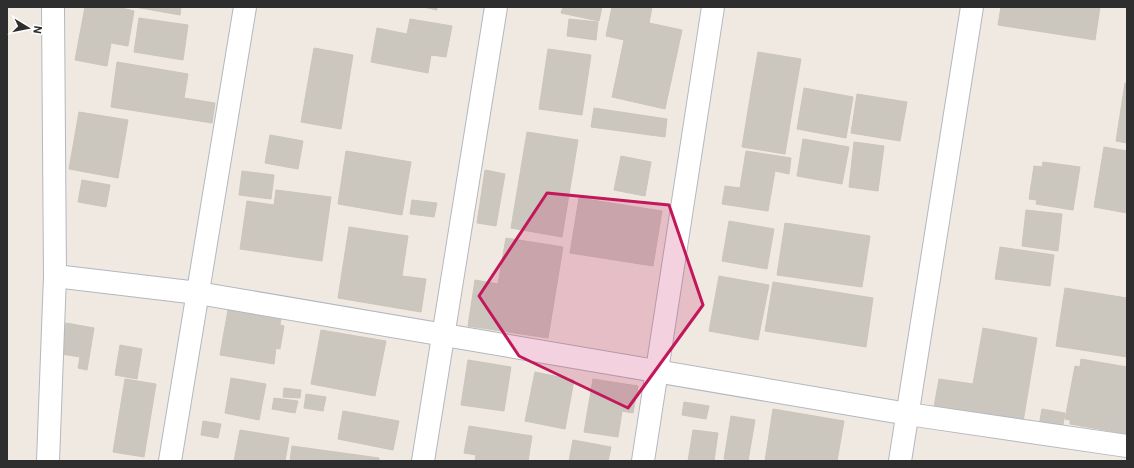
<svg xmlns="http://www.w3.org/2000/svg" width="1134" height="468" font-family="Roboto,sans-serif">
  <rect width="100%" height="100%" fill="#efe9e1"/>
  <g fill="#cbc7bf" stroke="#cbc5ba">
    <polygon points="85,7 118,7 134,11 128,46 111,43 107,66 75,60"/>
    <polygon points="135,7 181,7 180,15"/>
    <polygon points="423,7 437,7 437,10"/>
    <polygon points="563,7 602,7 599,21 561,13"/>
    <polygon points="612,7 652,7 649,23 682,30 665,109 612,97 624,40 606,36"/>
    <polygon points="1001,7 1100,7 1095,40 998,25"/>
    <polygon points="139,18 188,25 183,60 134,52"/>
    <polygon points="410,19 452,26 446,57 431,55 428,73 371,62 377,28 407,34"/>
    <polygon points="569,19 598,22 596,40 567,36"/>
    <polygon points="314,48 353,55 341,129 301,122"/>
    <polygon points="548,49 591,55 582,115 539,109"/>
    <polygon points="758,52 801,59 794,99 751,92"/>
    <polygon points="117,62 188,74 184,98 215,103 212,123 111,107"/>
    <polygon points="1125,83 1127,83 1127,143 1116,141"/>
    <polygon points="804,88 853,97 846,138 797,129"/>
    <polygon points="751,92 794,99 785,154 742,147"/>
    <polygon points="857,94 907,102 900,141 851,133"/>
    <polygon points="594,108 667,119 665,137 591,127"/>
    <polygon points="79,112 128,120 118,178 69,169"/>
    <polygon points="527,132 578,140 562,237 511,228"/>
    <polygon points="270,135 303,141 298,169 265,163"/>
    <polygon points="803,139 849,147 842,184 797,176"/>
    <polygon points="854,142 884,146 878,191 849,187"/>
    <polygon points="1104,147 1127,151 1127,213 1094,207"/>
    <polygon points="346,151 411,162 402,215 338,204"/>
    <polygon points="746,151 791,158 789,174 775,171 768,211 722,204 725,186 740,188"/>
    <polygon points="621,156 651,162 645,196 614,190"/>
    <polygon points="1043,162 1080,167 1073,210 1036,204 1037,200 1029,199 1034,166 1042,167"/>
    <polygon points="485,170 505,174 496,226 477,223"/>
    <polygon points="242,171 274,175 271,199 239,195"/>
    <polygon points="82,180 110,185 106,207 78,202"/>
    <polygon points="276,190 331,197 322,261 240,249 247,201 274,205"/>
    <polygon points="579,198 662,211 653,266 570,253"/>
    <polygon points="412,200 437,203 434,217 410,214"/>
    <polygon points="1026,210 1062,214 1058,251 1022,246"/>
    <polygon points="729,221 774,229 767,269 722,261"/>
    <polygon points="785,223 870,236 862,287 777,275"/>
    <polygon points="349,227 408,236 402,276 426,279 421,312 338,298"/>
    <polygon points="506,238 563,247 548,338 468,326 475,280 498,284"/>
    <polygon points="1000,247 1054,255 1050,286 995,279"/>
    <polygon points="719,276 769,285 758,340 709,331"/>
    <polygon points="773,282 873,298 866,347 765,331"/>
    <polygon points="1065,288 1127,298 1127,357 1056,346"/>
    <polygon points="229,304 282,312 280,325 284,326 280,349 276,348 274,364 220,355"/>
    <polygon points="66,323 94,328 87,370 78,368 80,357 61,354"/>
    <polygon points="983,328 1037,338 1023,422 934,407 939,379 973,384"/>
    <polygon points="321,330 386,341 375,396 311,384"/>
    <polygon points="120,345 142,349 137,379 115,375"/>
    <polygon points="1081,359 1127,367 1127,434 1070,424 1070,420 1065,419 1075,366 1080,367"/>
    <polygon points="468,360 511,367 504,411 461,405"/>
    <polygon points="535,372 574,380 565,429 525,421"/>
    <polygon points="231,378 266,384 259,420 225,413"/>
    <polygon points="125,379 156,384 144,457 113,452"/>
    <polygon points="593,379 638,386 633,413 622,411 618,437 584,432"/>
    <polygon points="284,388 301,390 300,398 283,397"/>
    <polygon points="306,394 326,397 323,411 304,408"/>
    <polygon points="274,398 298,401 295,413 272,409"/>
    <polygon points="684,402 709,406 706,419 682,415"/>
    <polygon points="773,409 844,421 837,461 765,461"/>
    <polygon points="1042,409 1065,413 1061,436 1038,432"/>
    <polygon points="343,411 399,421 393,450 338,439"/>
    <polygon points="731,416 755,420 748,461 724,459"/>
    <polygon points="203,421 221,424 218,438 201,435"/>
    <polygon points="469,426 532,436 528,461 475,461 476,455 464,453"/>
    <polygon points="240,430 289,438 285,461 234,461"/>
    <polygon points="693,430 718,433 714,461 688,461"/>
    <polygon points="573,440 611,447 608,461 569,461"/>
    <polygon points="292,446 379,458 379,461 290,461"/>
  </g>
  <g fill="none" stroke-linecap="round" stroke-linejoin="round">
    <defs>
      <g id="street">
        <polyline points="55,276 198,293 908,414 1127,446"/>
        <polyline points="48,461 55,276 53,7"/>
        <polyline points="170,461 245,7"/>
        <polyline points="643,461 713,7"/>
      </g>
      <g id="secondary">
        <polyline points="423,461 496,7"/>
        <polyline points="900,461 972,7"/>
      </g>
    </defs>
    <use href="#street" stroke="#b4b7c1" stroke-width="24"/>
    <use href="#secondary" stroke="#b4b7c1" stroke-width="24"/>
    <use href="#street" stroke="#fff" stroke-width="22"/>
    <use href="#secondary" stroke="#fff" stroke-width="22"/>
  </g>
  <path fill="#c2185b" fill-opacity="0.2" stroke="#c2185b" stroke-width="3" stroke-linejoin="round" d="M547,193L669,205L703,305L628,408L519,356L479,296Z"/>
  <rect width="1134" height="468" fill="none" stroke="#2e2e2e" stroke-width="16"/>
  <g transform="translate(28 28) rotate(100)" stroke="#ffffff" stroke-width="3" paint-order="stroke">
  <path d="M0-3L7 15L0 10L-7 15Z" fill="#2e2e2e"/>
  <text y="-6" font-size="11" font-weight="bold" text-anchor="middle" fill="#2e2e2e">N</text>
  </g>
</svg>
